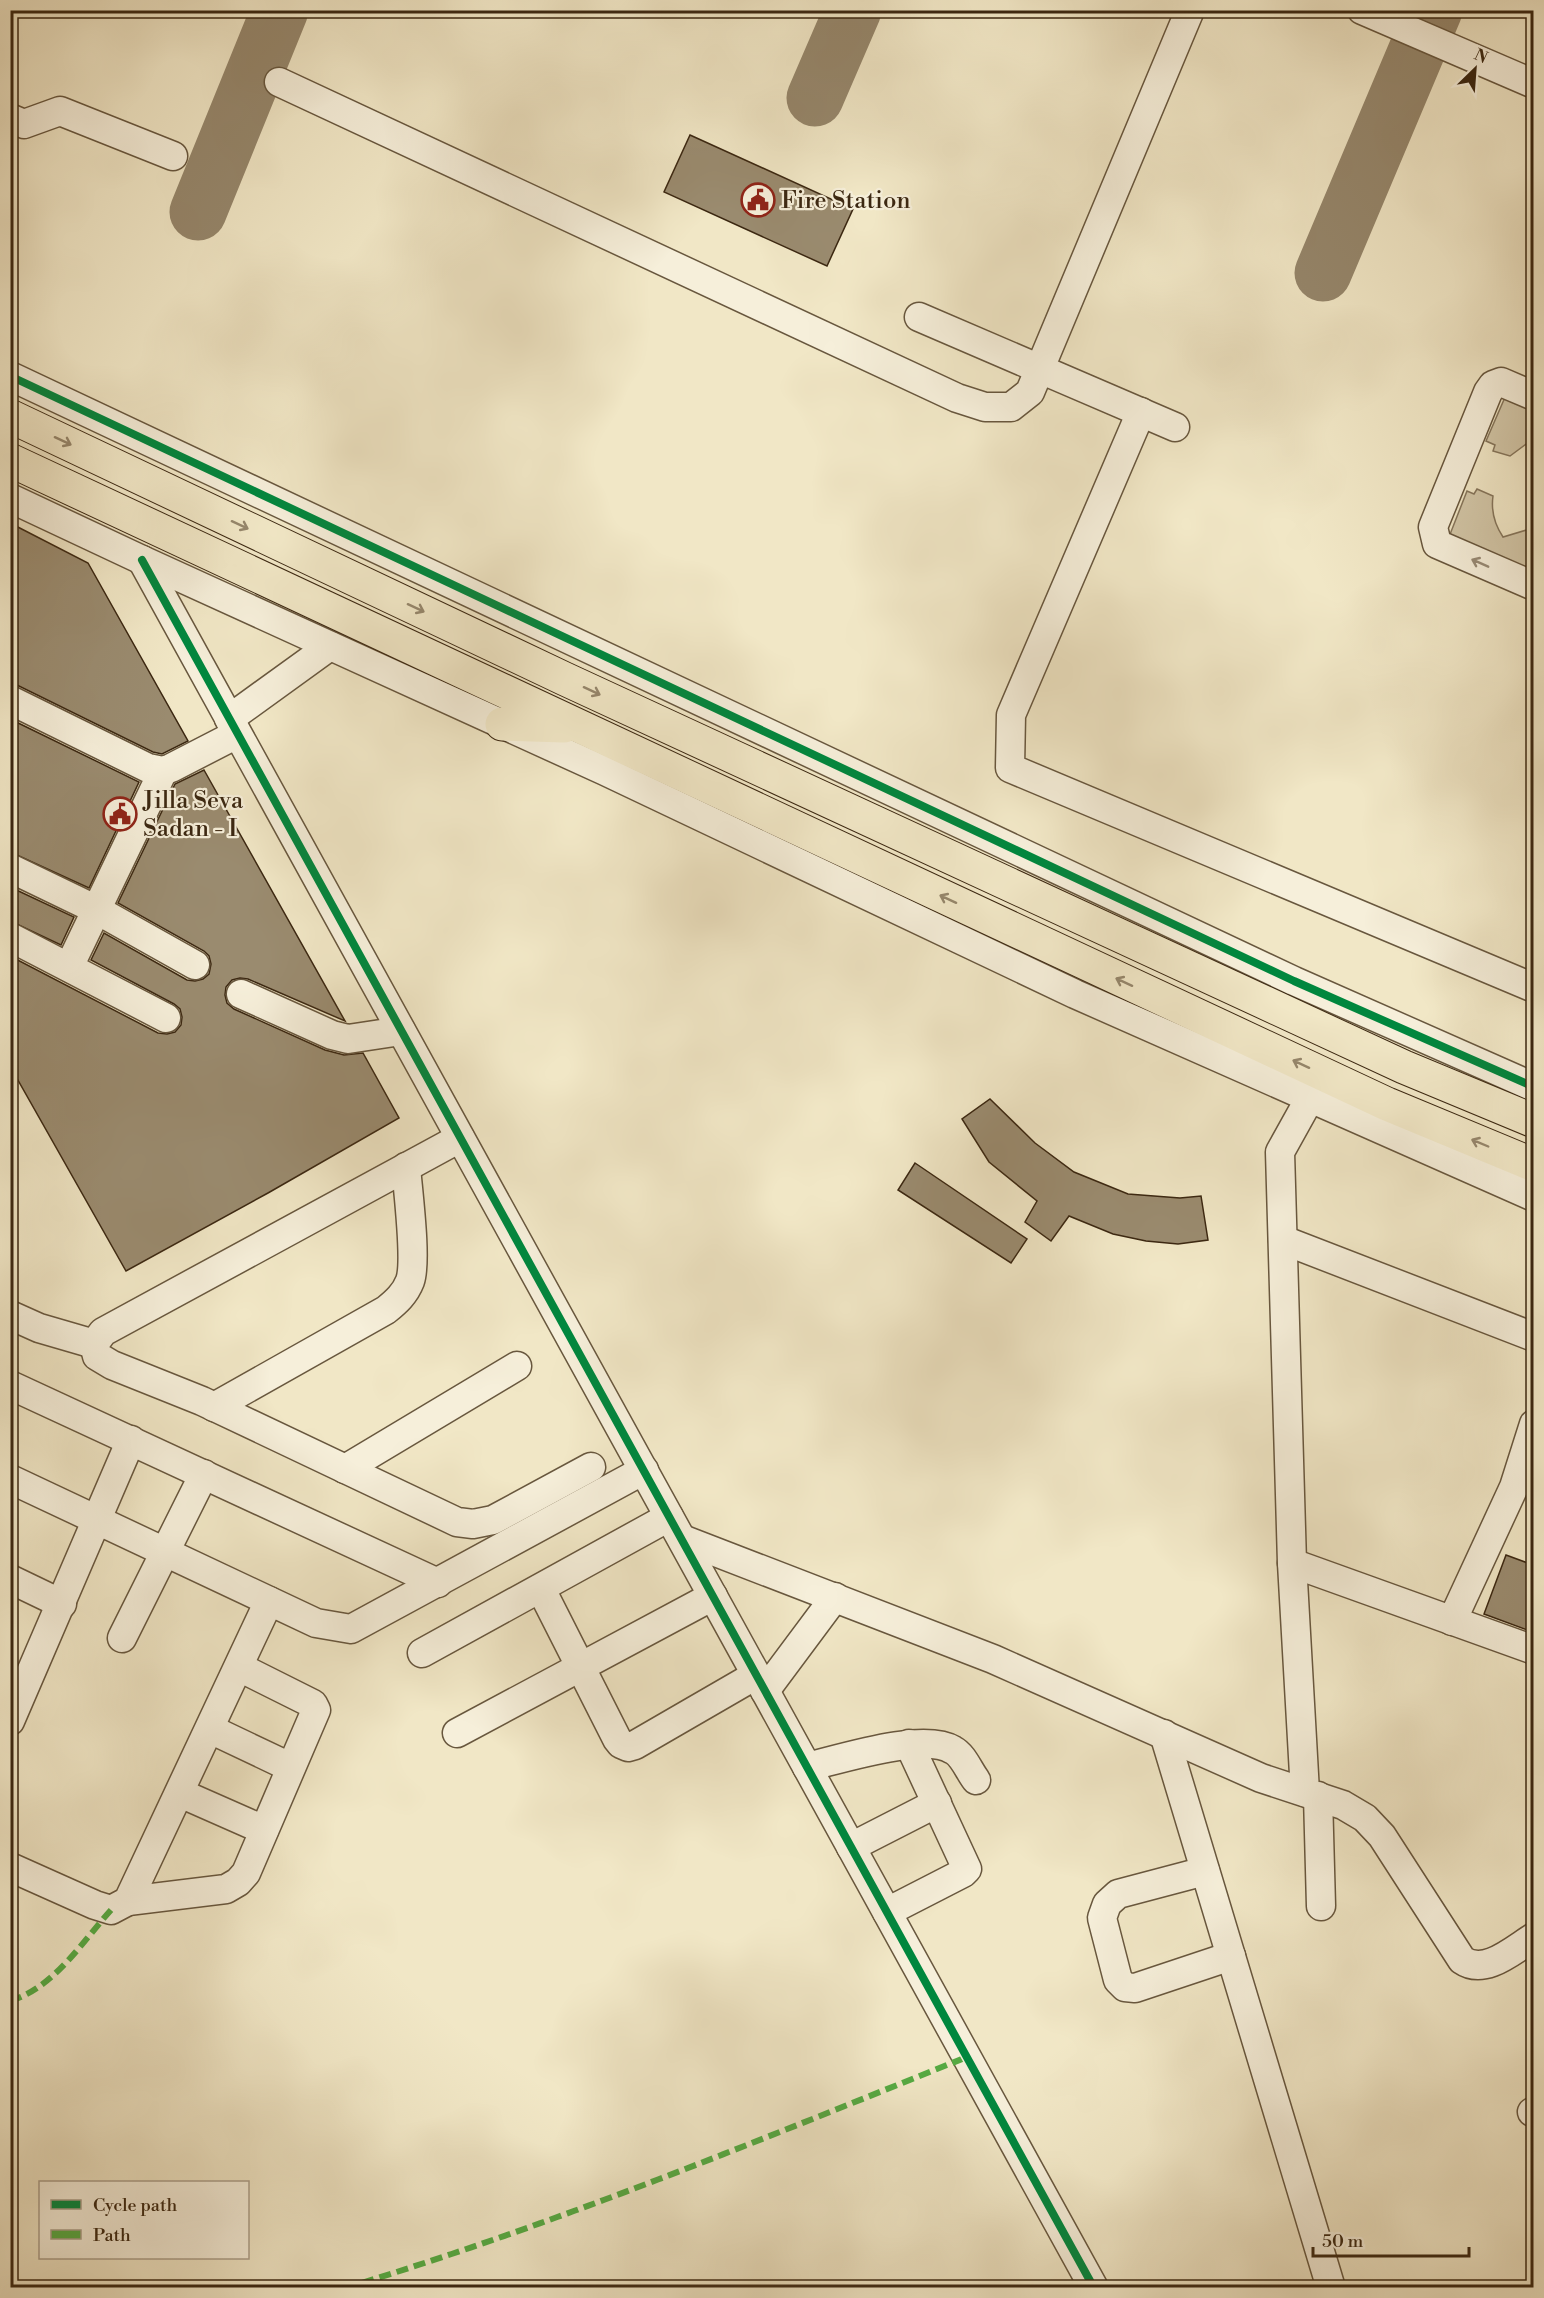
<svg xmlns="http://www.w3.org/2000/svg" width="1544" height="2298" font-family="'Libre Bodoni',serif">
  <rect width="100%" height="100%" fill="#f1e7c6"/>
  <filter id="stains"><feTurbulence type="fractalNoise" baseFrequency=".00333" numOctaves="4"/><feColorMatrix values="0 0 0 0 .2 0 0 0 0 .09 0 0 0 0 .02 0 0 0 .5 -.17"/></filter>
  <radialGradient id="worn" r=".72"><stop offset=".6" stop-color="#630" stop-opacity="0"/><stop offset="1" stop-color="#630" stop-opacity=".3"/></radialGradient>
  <g fill="#d2c6a7" stroke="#86765c" stroke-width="1.5">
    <polygon points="1506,395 1533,406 1533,439 1510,456 1493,451 1495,445 1486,441"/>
    <path d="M1477,489L1493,496C1491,510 1495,525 1503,537L1533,528V578L1447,542L1467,491L1474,494Z"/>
  </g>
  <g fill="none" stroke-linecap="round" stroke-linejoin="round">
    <g stroke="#96876c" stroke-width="57">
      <polyline points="815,98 853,10"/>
      <polyline points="198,212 280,10"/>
      <polyline points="1323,273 1434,10"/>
    </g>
  </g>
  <g fill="#9a8b6f" stroke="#3b2711" stroke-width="1.5">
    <polygon points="690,135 853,209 827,266 664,192"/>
    <polygon points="10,523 88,563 188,741 162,754 153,752 17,685 10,684"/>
    <polygon points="10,719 139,782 89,888 10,852"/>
    <polygon points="204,770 345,1021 248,979 240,978 232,980 226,987 225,995 227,1003 234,1009 325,1050 344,1055 363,1053 399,1118 268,1193 126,1271 10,1066 10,956 158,1033 167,1034 175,1032 181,1025 182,1017 180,1009 174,1004 91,960 104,933 187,980 195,981 203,979 209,974 211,964 209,956 204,951 118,903 175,784"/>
    <polygon points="10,887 74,917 61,945 10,921"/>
    <polygon points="990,1099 1035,1143 1074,1172 1128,1194 1180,1198 1201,1196 1208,1240 1178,1244 1146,1241 1113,1234 1069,1216 1051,1241 1025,1222 1037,1201 989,1162 962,1119"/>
    <polygon points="915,1163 1027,1239 1011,1263 898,1190"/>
    <polygon points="1506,1555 1533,1565 1533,1632 1484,1614"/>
  </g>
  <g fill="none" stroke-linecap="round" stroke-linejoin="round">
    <defs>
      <g id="minor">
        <polyline points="1362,10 1534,84"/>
        <polyline points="279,82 957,398 985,407 1011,407 1030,392 1190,10"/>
        <polyline points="10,118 24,124 60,111 173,156"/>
        <polyline points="919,317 1175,427"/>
        <polyline points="10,376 1294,981 1534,1087"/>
        <polyline points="1534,396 1501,382 1493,385 1488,392 1433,527 1437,544 1534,586"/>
        <polyline points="1141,412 1011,715 1010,768 1534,988"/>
        <polyline points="10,498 142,560 605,771 1075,994 1534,1197"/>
        <polyline points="142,560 1094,2288"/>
        <polyline points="10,700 148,768 163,771 171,768 237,734"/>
        <polyline points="229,719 330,646"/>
        <polyline points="10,868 97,910 195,965"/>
        <polyline points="10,937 166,1018"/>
        <polyline points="69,967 163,771"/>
        <polyline points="241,994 332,1035 348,1039 401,1031"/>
        <polyline points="460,1138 103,1332 94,1344 97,1356 112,1365 202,1401 457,1522 473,1524 493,1520 591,1467"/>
        <polyline points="1283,1240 1534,1337"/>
        <polyline points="10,1315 39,1328 94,1344"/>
        <polyline points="10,1385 438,1583"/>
        <path d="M214,1407L386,1310C396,1302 405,1294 410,1281C417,1261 408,1192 406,1167"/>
        <polyline points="345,1469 517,1366"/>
        <polyline points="10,1479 316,1623 351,1629 644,1470"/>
        <path d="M682,1539L993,1659L1261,1778L1343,1805L1365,1818L1382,1836L1462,1960C1485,1976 1513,1950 1534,1937"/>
        <polyline points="1292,1563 1534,1650"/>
        <polyline points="10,1579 62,1604"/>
        <polyline points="541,1589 617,1739 621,1744 628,1747 635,1745 756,1675"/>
        <polyline points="1452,1621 1514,1487 1534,1424"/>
        <polyline points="122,1638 204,1474"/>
        <polyline points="422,1653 669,1517"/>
        <polyline points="765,1691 835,1597"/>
        <polyline points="10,1721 131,1440"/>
        <polyline points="210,1729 290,1767"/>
        <polyline points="457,1733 713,1596"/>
        <polyline points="1164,1734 1331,2288"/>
        <path d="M807,1767C841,1759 924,1732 953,1750C963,1755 969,1771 976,1780"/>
        <polyline points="1305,1792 1292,1563 1280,1152 1310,1098"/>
        <polyline points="180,1793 264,1830"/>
        <polyline points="1318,1796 1321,1906"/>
        <polyline points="851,1847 937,1803"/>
        <polyline points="10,1867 95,1905 111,1910 128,1901 269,1601"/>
        <polyline points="1205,1871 1118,1894 1107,1904 1102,1918 1118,1980 1125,1987 1135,1988 1231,1956"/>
        <polyline points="128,1901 226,1889 238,1882 246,1873 316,1710 313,1704 239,1667"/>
        <polyline points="887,1912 963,1873 967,1869 909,1744"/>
        <polyline points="1532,2112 1534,2111"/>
      </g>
      <g id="highway">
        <polyline points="10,416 565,679 1404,1067 1534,1121"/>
        <polyline points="10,460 1387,1104 1534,1165"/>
        <polyline points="502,724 564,726"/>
      </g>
    </defs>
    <use href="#minor" stroke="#68573e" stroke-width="31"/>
    <use href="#highway" stroke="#3b2711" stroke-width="35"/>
    <use href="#minor" stroke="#f6efda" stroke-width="28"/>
    <use href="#highway" stroke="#f1e7c6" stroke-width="33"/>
    <g stroke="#55aa42" stroke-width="6" stroke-dasharray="12 6" stroke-linecap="butt">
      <path d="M10,2001C54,1988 82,1942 111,1910"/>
      <path d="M345,2288C557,2224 762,2139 967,2057"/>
    </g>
    <defs>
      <g id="cycleway">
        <polyline points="10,376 1294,981 1534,1087"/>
        <polyline points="142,560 1094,2288"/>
      </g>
    </defs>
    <use href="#cycleway" stroke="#f6efda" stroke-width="11"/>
    <use href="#cycleway" stroke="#00873e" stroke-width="8"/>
  </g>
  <defs><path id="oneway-shaft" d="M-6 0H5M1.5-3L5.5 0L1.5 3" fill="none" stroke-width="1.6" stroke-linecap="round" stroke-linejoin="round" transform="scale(1.5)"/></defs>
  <g stroke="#96876c">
    <use href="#oneway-shaft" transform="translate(63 441) rotate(25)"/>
    <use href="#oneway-shaft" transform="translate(240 525) rotate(25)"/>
    <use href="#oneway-shaft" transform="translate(416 608) rotate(25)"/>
    <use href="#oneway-shaft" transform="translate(592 691) rotate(25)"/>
    <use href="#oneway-shaft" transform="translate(948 899) rotate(-155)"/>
    <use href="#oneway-shaft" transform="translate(1124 982) rotate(-155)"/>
    <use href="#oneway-shaft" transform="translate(1301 1064) rotate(-155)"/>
    <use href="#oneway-shaft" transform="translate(1480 1143) rotate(-157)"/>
  </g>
  <use stroke="#988b76" href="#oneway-shaft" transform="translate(1480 563) rotate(-156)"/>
  <defs>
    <symbol id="civic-ring" viewBox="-11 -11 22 22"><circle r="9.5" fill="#f6efda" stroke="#8f2418" stroke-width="1.5"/><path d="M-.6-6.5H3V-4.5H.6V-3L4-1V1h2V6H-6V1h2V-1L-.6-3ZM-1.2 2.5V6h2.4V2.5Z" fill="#8f2418"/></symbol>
  </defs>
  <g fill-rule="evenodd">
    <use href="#civic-ring" x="739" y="181" width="38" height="38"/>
    <use href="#civic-ring" x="101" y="795" width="38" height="38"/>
  </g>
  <g text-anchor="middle" stroke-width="4.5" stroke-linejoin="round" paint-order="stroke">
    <g font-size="24" fill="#3b2711" stroke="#f6efda" text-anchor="start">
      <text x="781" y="208">Fire Station</text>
      <text x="143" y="808">Jilla Seva<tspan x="143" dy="28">Sadan - I</tspan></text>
    </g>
  </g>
  <rect width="1544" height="2298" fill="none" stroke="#f1e7c6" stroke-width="36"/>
  <rect x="12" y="12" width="1520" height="2274" fill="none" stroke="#3b2711" stroke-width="3"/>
  <rect x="18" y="18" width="1508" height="2262" fill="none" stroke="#3b2711" stroke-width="1.5"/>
  <rect x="39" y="2181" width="210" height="78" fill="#f6efda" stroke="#ab9f8a" stroke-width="1.5"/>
  <rect x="51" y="2200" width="30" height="9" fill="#00873e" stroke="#ab9f8a" stroke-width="1.5"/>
  <text x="93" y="2211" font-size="18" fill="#3b2711">Cycle path</text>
  <rect x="51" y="2230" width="30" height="9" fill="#55aa42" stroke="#ab9f8a" stroke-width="1.5"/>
  <text x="93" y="2241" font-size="18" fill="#3b2711">Path</text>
  <g transform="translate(1475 69) rotate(25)" stroke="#f6efda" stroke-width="4.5" paint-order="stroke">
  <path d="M0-4.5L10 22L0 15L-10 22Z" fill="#3b2711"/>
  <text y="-9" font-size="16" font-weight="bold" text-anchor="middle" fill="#3b2711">N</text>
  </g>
  <path d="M1313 2247v9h156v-9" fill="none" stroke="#3b2711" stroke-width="3"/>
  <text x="1322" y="2247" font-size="18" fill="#3b2711" stroke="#f6efda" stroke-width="4.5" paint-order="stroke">50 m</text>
  <rect width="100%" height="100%" filter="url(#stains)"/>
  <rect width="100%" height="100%" fill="url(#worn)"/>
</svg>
